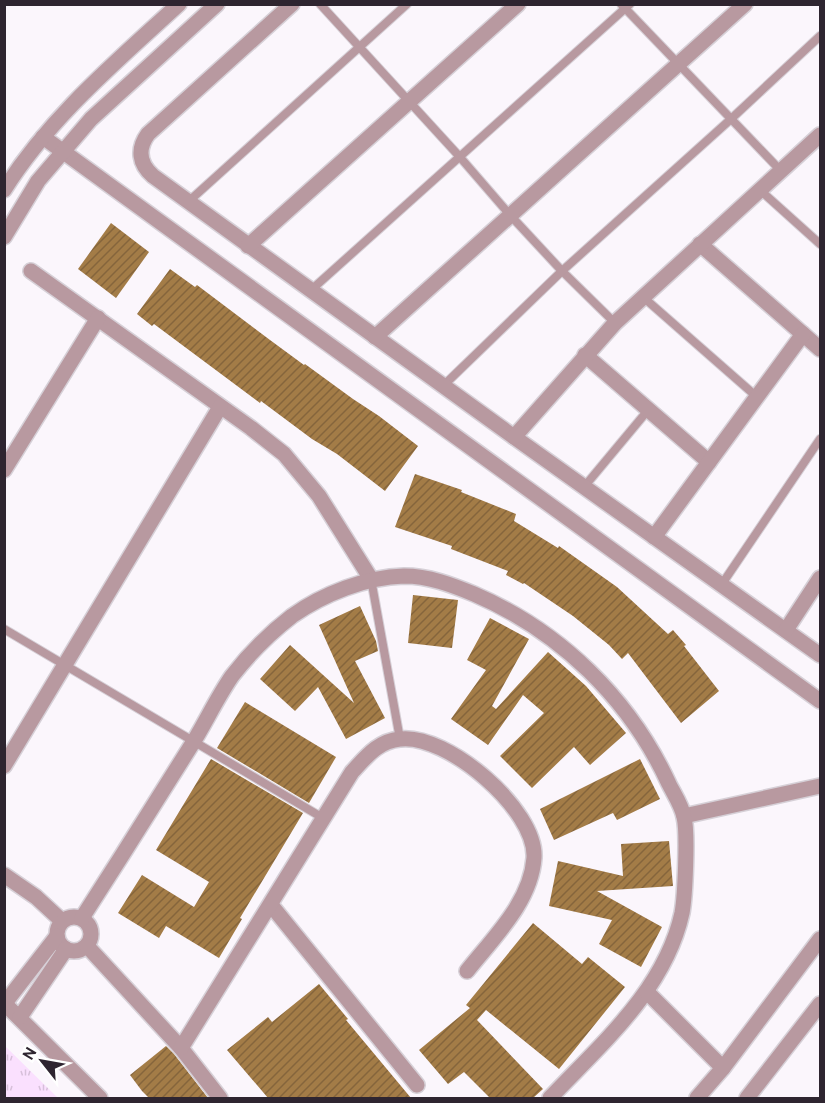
<svg xmlns="http://www.w3.org/2000/svg" width="825" height="1103" font-family="Overpass,sans-serif">
  <defs>
    <pattern id="grass-tufts" width="24" height="20" patternUnits="userSpaceOnUse" patternTransform="scale(1.5)"><rect width="24" height="20" fill="#fae0fe"/><path d="M3 7l-1-3M5 7V3M7 7l1-3M15 17l-1-3M17 17v-4M19 17l1-3" fill="none" stroke="#d7c0da"/></pattern>
    <pattern id="building-hatch" width="6" height="6" patternUnits="userSpaceOnUse" patternTransform="scale(1.5)"><rect width="6" height="6" fill="#a37c47"/><path d="M-1 1l2-2M0 6l6-6M5 7l2-2" fill="none" stroke="#85653c"/></pattern>
  </defs>
  <rect width="100%" height="100%" fill="#fbf6fc"/>
  <polygon fill="url(#grass-tufts)" points="5,1046 58,1098 5,1098"/>
  <g fill="url(#building-hatch)">
    <polygon points="111,223 149,252 116,298 78,269"/>
    <polygon points="170,269 195,287 197,285 270,340 304,365 305,364 353,399 379,416 418,446 385,491 337,454 312,439 261,401 260,403 154,324 152,326 137,314"/>
    <polygon points="415,474 462,490 461,492 516,514 514,521 558,548 559,546 617,587 668,634 673,630 686,645 684,646 719,691 681,723 628,653 622,659 609,645 573,616 524,583 523,584 506,575 508,571 451,549 452,546 395,527"/>
    <polygon points="413,595 458,600 452,648 408,643"/>
    <polygon points="360,606 376,641 378,651 355,661 385,718 346,739 318,687 295,711 260,679 290,645 354,703 319,625"/>
    <polygon points="490,618 529,639 492,706 496,709 548,652 586,686 626,733 590,765 574,747 532,788 500,756 544,713 523,695 488,745 451,719 486,670 467,660"/>
    <polygon points="245,702 336,757 309,803 217,748"/>
    <polygon points="211,759 303,813 240,918 242,919 219,958 166,926 159,938 118,913 142,875 194,907 209,882 156,850"/>
    <polygon points="640,759 660,799 617,820 613,813 554,840 540,809"/>
    <polygon points="669,841 673,886 597,891 662,927 641,967 599,944 612,920 549,906 558,861 623,876 621,844"/>
    <polygon points="533,923 582,964 588,957 625,987 559,1069 486,1010 477,1020 543,1089 533,1098 490,1098 464,1072 448,1084 419,1050 470,1008 466,1005"/>
    <polygon points="319,984 348,1019 346,1020 411,1098 268,1098 227,1050 268,1017 272,1022"/>
    <polygon points="166,1046 174,1054 208,1098 149,1098 142,1091 130,1075"/>
  </g>
  <g fill="none" stroke-linecap="round" stroke-linejoin="round">
    <defs>
      <g id="service">
        <polyline points="320,4 459,156 510,215 562,271 615,323"/>
        <polyline points="621,4 782,172"/>
        <polyline points="761,191 820,244"/>
        <polyline points="188,202 407,4"/>
        <polyline points="310,291 630,4"/>
        <polyline points="643,297 757,397"/>
        <polyline points="443,386 562,271 731,119 820,36"/>
        <polyline points="584,487 649,409"/>
        <polyline points="371,579 400,739"/>
        <polyline points="722,584 820,439"/>
        <polyline points="4,629 323,818"/>
      </g>
      <g id="minor">
        <path d="M292,4L148,134C137,149 139,164 153,176L514,437L820,655"/>
        <polyline points="43,137 820,701"/>
        <path d="M4,190C50,117 116,62 179,4"/>
        <polyline points="4,237 38,181 91,119 217,4"/>
        <polyline points="700,244 820,349"/>
        <polyline points="248,246 518,4"/>
        <polyline points="31,271 251,428 284,454 319,496 371,579"/>
        <polyline points="375,337 745,4"/>
        <polyline points="585,355 709,462"/>
        <polyline points="514,437 615,323 820,135"/>
        <polyline points="4,470 98,318"/>
        <polyline points="654,537 803,334"/>
        <polyline points="786,630 820,578"/>
        <polyline points="4,766 220,407"/>
        <polyline points="684,816 820,786"/>
        <polyline points="4,875 36,897 62,921"/>
        <polyline points="271,905 417,1085"/>
        <circle cx="74" cy="934" r="17"/>
        <path d="M82,918C118,862 154,805 189,749C204,726 216,699 232,676C249,654 270,633 292,616C323,594 366,577 404,576C429,576 452,585 474,594C560,631 630,699 669,784C674,794 682,806 684,817C688,833 685,897 682,913C665,990 601,1044 550,1098"/>
        <polyline points="87,946 181,1048 220,1098"/>
        <polyline points="647,992 723,1068"/>
        <polyline points="4,1003 100,1098"/>
        <polyline points="5,1003 57,936"/>
        <polyline points="20,1017 66,949"/>
        <path d="M181,1048L352,772C366,757 378,741 400,739C447,733 537,810 534,858C531,902 493,938 467,971"/>
        <polyline points="697,1098 723,1068 820,939"/>
        <polyline points="747,1098 820,1004"/>
      </g>
    </defs>
    <use href="#service" stroke="#d6d0d7" stroke-width="10"/>
    <use href="#minor" stroke="#d6d0d7" stroke-width="18"/>
    <use href="#service" stroke="#b899a0" stroke-width="8"/>
    <use href="#minor" stroke="#b899a0" stroke-width="15"/>
  </g>
  <rect width="825" height="1103" fill="none" stroke="#2e2530" stroke-width="12"/>
  <g transform="translate(42 1061) rotate(301)" stroke="#ffffff" stroke-width="4.5" paint-order="stroke">
  <path d="M0-4.5L10 22L0 15L-10 22Z" fill="#2e2530"/>
  <text y="-9" font-size="16" font-weight="bold" text-anchor="middle" fill="#2e2530">N</text>
  </g>
</svg>
